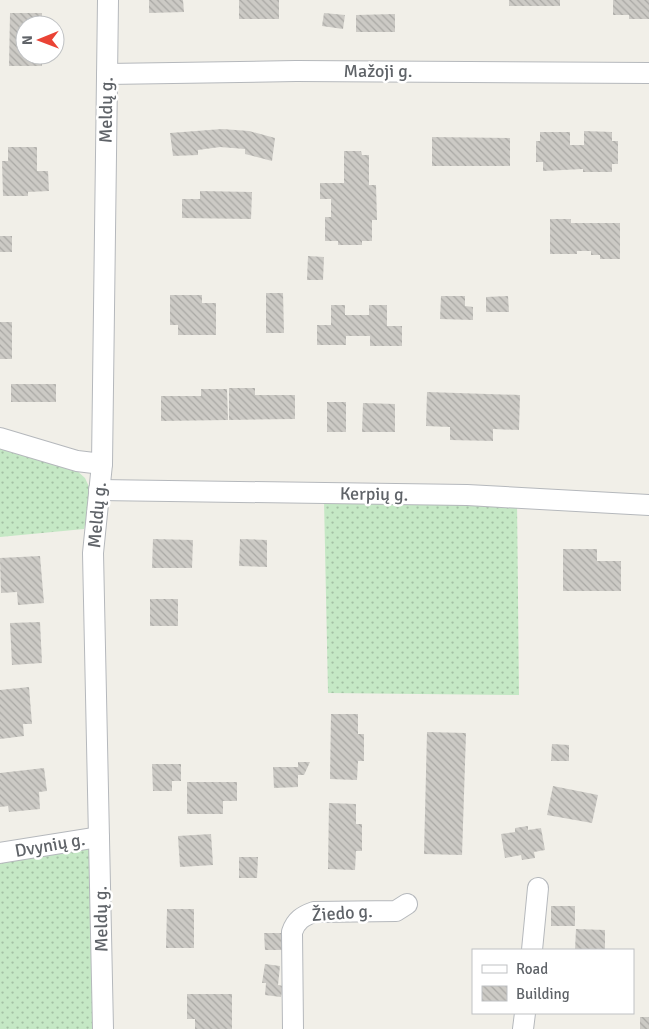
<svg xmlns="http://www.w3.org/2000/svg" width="649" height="1029" font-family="Signika,sans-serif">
  <defs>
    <pattern id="grass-dots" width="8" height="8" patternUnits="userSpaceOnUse" patternTransform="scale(1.25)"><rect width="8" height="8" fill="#c5e8c5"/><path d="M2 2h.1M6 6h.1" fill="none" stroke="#a3c0a4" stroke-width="1.8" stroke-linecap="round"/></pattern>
    <pattern id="building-back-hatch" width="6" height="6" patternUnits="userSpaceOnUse" patternTransform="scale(1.25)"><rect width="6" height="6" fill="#cccac5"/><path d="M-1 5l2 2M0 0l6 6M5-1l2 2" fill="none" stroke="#a9a8a4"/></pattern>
  </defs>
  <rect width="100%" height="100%" fill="#f1efe8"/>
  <g fill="url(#grass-dots)">
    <polygon points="0,446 75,469 85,478 90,489 89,508 84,529 0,537"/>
    <polygon points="324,500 517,501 519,695 328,693"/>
    <polygon points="93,847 95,1029 0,1029 0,859"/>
  </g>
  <g fill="url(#building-back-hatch)">
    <polygon points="149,0 183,0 184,12 149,13"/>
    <rect x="239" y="0" width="40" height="19"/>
    <rect x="509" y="0" width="51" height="6"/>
    <polygon points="613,0 649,0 649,19 629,19 629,15 613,15"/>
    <polygon points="10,13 42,13 42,25 25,25 25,55 42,55 42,66 9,66"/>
    <polygon points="324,13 345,15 343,29 322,26"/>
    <polygon points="395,14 395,32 356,32 356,15"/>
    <polygon points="222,129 249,131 275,138 272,161 245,154 245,149 220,147 198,150 198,155 173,156 170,133"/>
    <polygon points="584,131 612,132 612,141 618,141 618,164 612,164 612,172 583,172 583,169 543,171 543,162 536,162 536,141 540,141 540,132 570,132 570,145 584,145"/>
    <polygon points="432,137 510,138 510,166 432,166"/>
    <polygon points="8,147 37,147 37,171 48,171 49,191 28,192 28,196 3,196 2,161 8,161"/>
    <polygon points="344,151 361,151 362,155 369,155 369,185 376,185 377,220 372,220 372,241 362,241 362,245 338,245 338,241 325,241 325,217 331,217 331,199 320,199 320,183 344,183"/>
    <polygon points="200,191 252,192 251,219 182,218 182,199 200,199"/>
    <polygon points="550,219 571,219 571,223 620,223 620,259 600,259 600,255 591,255 591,251 577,251 577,254 550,254"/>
    <rect x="0" y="236" width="12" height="16"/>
    <polygon points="308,256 324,257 323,280 307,280"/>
    <polygon points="266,293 283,293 284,333 266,333"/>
    <polygon points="170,295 202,295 202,303 216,303 216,335 178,335 178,325 170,325"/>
    <polygon points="441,296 465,296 465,306 473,307 473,320 440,319"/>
    <polygon points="508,296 509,312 486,312 486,297"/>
    <polygon points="331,305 345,305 345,315 369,315 369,305 387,305 387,326 402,326 402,346 370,346 370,336 346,336 346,345 317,345 317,325 331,325"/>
    <rect x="0" y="322" width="12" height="37"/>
    <rect x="11" y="384" width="45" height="18"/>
    <polygon points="229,388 255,388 255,395 295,395 295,419 229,420"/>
    <polygon points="201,389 227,389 228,420 161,421 161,396 201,396"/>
    <polygon points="427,392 520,395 519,430 493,429 493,441 450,440 450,427 426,426"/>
    <rect x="327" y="402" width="19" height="30"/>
    <polygon points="363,403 395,404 395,432 362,432"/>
    <polygon points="153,539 193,540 192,568 152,568"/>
    <polygon points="240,539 267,540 267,567 239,566"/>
    <polygon points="563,549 597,549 597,561 621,561 621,591 563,591"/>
    <polygon points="40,556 44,603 18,605 17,592 1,593 0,558"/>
    <rect x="150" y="599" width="28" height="27"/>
    <polygon points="40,622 42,663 12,665 10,623"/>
    <polygon points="29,687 32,724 23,724 24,736 0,739 0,690"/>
    <polygon points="331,714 358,714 358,734 364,734 364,761 358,761 357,780 330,779"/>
    <polygon points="427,732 466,733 462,855 424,854"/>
    <polygon points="552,744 569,745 569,761 551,761"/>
    <polygon points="298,762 310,762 304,775 298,775 298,787 274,788 273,767 298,767"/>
    <polygon points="152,764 181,764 181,781 172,781 172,791 153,791"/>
    <polygon points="44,768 47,791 39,792 40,809 9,812 8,806 0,807 0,773"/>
    <polygon points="187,782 237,782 237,801 223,801 223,814 187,814"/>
    <polygon points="553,786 598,795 592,823 547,815"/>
    <polygon points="329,803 356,804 356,824 362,824 362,851 356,851 355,870 328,869"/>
    <polygon points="528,826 528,830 541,828 545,850 534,852 535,858 522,860 521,855 505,858 501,834 515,832 515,828"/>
    <polygon points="211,834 213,865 180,867 178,836"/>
    <polygon points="239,857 258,857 257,878 239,878"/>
    <rect x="551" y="906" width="24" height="20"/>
    <polygon points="167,909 194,909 194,948 166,948"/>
    <polygon points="576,929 605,930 605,950 575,950"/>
    <polygon points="264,933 284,933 284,950 265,950"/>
    <polygon points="265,964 280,966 278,985 283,986 281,997 265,995 266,983 262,983"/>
    <polygon points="187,994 232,994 232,1029 195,1029 195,1019 187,1019"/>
    <rect x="640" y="1017" width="9" height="12"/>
  </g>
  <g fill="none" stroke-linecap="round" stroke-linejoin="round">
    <defs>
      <g id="minor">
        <polyline points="107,74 296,71 649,73"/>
        <polyline points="0,438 77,461 102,464"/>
        <polyline points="99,490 467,495 649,505"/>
        <polyline points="0,853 99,837"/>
        <polyline points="532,950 538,888"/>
        <polyline points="103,1029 93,553 102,464 108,0"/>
        <path d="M293,1029L292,932C296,920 303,916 314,912L396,911L407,904"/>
        <polyline points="523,1029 525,1013"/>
      </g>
    </defs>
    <use href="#minor" stroke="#b5b8bc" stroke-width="22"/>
    <use href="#minor" stroke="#fff" stroke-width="20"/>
  </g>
  <g text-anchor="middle" stroke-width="5" stroke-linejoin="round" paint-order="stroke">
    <g font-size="18" fill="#5f6368" stroke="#fff">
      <text x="378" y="77">Mažoji g.</text>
      <text transform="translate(106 110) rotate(-89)" y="6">Meldų g.</text>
      <text transform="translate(374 494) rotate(1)" y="6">Kerpių g.</text>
      <text transform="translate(97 515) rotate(-85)" y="6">Meldų g.</text>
      <text transform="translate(50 845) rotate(-10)" y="6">Dvynių g.</text>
      <text transform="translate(342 913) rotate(-4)" y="6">Žiedo g.</text>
      <text transform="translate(101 919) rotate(-91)" y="6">Meldų g.</text>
    </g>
  </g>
  <rect x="472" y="949" width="162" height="65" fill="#ffffff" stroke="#bfc1c3"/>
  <rect x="482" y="965" width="25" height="8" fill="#ffffff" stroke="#bfc1c3"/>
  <text x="516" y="974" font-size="15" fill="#5f6368">Road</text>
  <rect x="482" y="986" width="25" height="15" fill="url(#building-back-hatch)" stroke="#bfc1c3"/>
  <text x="516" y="999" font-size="15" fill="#5f6368">Building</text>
  <g transform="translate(40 40) rotate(269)"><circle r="24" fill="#ffffff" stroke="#bfc1c3"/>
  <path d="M0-4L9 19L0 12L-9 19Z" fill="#ea4335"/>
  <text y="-8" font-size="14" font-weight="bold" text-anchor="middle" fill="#5f6368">N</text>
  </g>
</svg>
